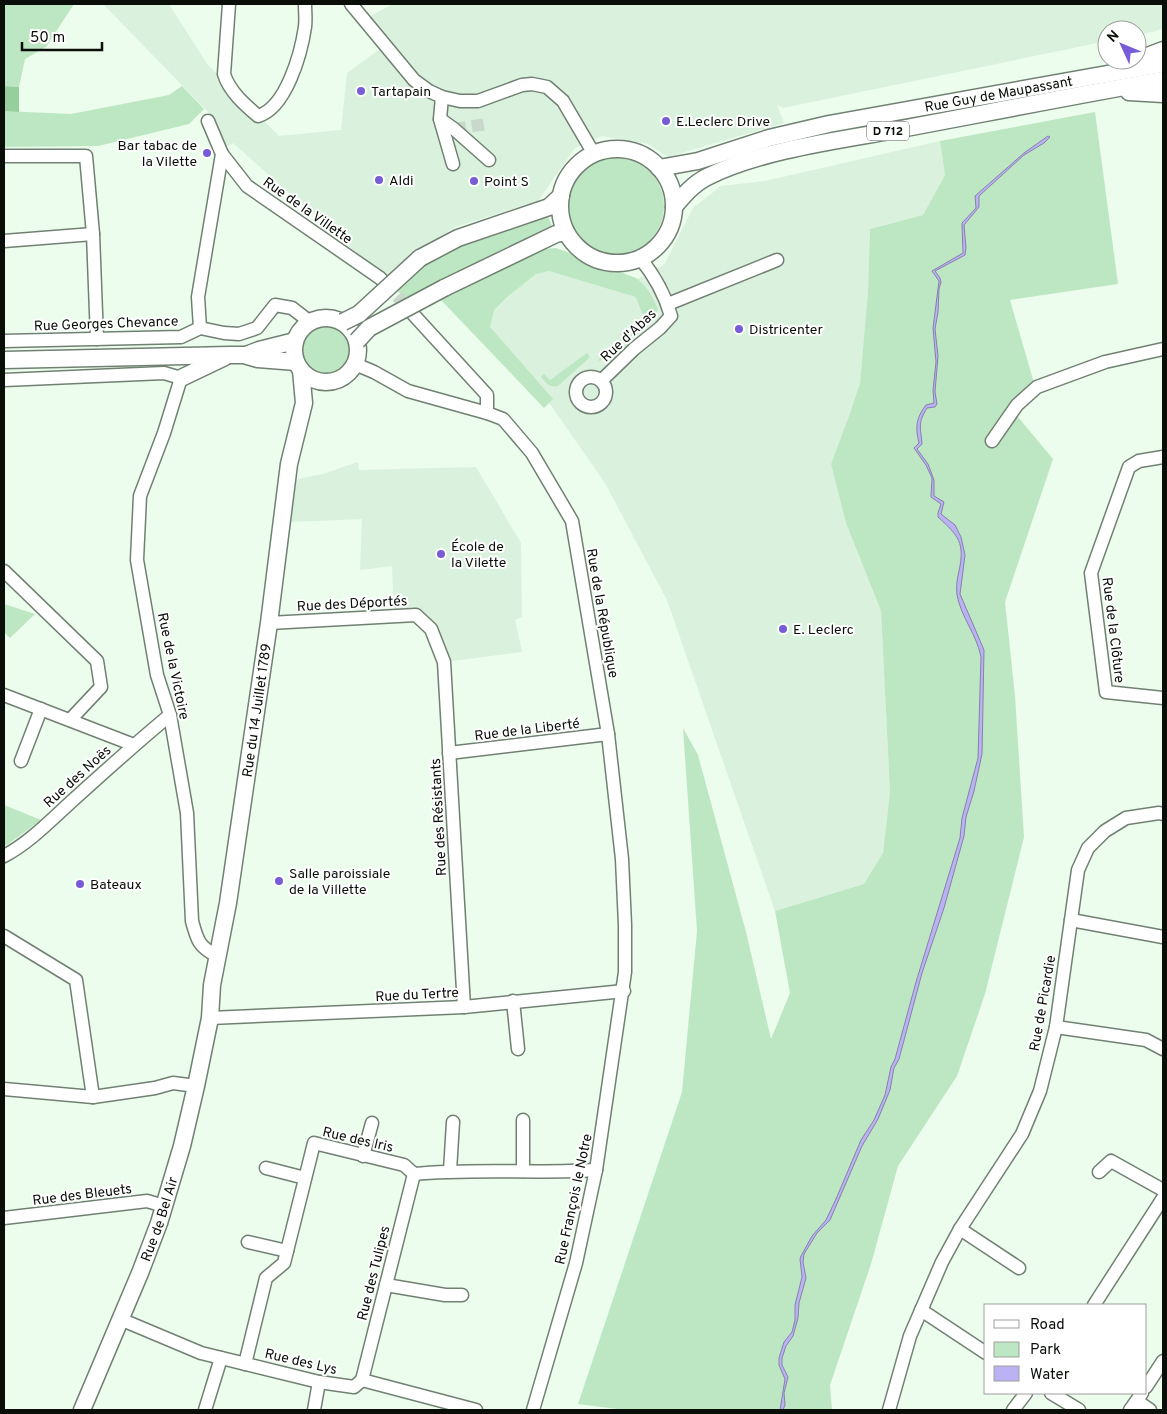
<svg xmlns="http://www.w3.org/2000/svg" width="1167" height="1414" font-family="Overpass,sans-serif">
  <rect width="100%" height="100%" fill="#ecfced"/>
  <g fill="#daf1dd">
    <polygon points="103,4 169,4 207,64 279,136 341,130 347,73 391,41 369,17 393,4 1163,4 1163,28 1153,32 1137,35 1137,30 1107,30 1107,41 783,108 777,105 784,123 668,157 648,144 602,136 575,148 538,201 455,227 407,259 386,279 233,143 226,147 212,116"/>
    <polygon points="940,141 945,175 923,215 870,229 868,291 860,383 850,413 831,464 846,523 881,611 890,792 883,854 864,884 775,911 667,600 605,483 550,404 458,305 543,262 628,284 664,265 693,208 721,186 765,181"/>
    <polygon points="358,462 359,470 476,467 521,543 522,617 515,620 522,652 444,662 416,615 394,616 392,566 360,570 362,519 290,522 297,479 323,474"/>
  </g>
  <g fill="#bde7c2">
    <polygon points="4,4 74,4 46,47 25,59 19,87 4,86"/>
    <polygon points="182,86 204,109 189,124 98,146 4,147 4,111 71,114 169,95"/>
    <polygon points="1095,112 1118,284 1010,300 1034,383 1018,417 1053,459 1005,602 1015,696 1024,837 985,994 957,1076 898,1166 871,1264 830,1385 832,1410 625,1410 578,1404 682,1092 697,931 683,728 698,755 746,932 771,1039 790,993 775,911 864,884 883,853 890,792 881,611 846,523 831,464 850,413 860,383 868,291 870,229 923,215 945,175 940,141"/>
    <circle cx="616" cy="206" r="48"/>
    <path d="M548,216L552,227L405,299L395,288C409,275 424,262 441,253C474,236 513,227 548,216Z"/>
    <path d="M556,248L636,278C647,286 653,297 658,309L655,317L600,361L598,360L644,318L636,297L549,271L536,274L507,297L494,310L490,327L553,399L544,408L440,299L518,259L543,249Z"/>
    <circle cx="326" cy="349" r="24"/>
    <path d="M587,353L590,357L558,386C550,388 546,383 541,377L544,374L550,380Z"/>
    <polygon points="4,604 35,614 10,638 4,632"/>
    <polygon points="4,805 41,820 4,847"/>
  </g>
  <polygon fill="#96ce9d" points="4,86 19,87 19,112 4,111"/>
  <path fill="#bab2f2" stroke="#8581ac" d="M1048,136L1050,137L1044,143L1024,155L979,196V207L964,225L966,248L965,255L935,271L940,278L941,282L939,289L938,312L935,329L938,356L935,392L937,404L935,407L927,408C917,424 921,428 922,444L917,449L928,464L934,480V496L944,502L941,514L955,525L961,537L965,555L960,594L984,650L982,754L974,791L966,817L964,836L944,908L922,973L899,1059L894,1068L890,1090L878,1119L862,1146L830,1220L817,1233L804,1254L803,1262L806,1278L799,1303L798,1318L793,1336L786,1346L782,1358V1365L788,1377L784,1393L785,1405L783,1410H780L785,1379L779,1365V1358L784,1342L792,1332L795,1320V1305L802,1277L800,1259L801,1256L812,1236L826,1220L836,1199L861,1140L874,1120L885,1095L891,1067L895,1059L916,982L960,838L962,818L978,758L981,657C977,635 961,617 957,595C956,587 957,579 959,571C965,543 959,536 938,517V513L941,504L931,497L932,478L926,465L914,448L919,443C915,427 916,418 926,405L934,403L933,390L936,362L933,328L939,281L932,271L963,253L962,226V223L976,208L975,196L1024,153Z"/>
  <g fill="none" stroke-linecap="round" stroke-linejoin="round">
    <g stroke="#cad8cb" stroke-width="12" stroke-dasharray="12 6" stroke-linecap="butt">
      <polyline points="454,129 487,124"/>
      <polyline points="385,283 412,313"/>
    </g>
    <defs>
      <g id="minor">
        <path d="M229,4L224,74C229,91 245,105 258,116C286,108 301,54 305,27C306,20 305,11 305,4"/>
        <polyline points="351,4 414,80 429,91 442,97 460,101 478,101 522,85 532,84 547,87 563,101 594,154"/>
        <polyline points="442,97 440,119 453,164"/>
        <polyline points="440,119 454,129 489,160"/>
        <polyline points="222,154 247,186 380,278 385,283"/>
        <polyline points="4,156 86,156 93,234 97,339"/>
        <polyline points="4,241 93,234"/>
        <polyline points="668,304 777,260"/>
        <polyline points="412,313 487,395 487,413"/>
        <polyline points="200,328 198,297 222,154 208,121"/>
        <polyline points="4,341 181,337 200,328 224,333 239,334 257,328 275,305 292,308 310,322"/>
        <polyline points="355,364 374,372 408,391 487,413 503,419 532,453 572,521 608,734 622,859 625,925 625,972 596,1170 576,1263 533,1410"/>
        <circle cx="591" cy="392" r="15"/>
        <path d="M4,380L164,373L181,378L164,433L140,496L137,560L157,675L170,715L187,813L192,921C197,940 199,947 217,956"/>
        <path d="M601,381L634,349L660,328L671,316C665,295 654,275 640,258"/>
        <polyline points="992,441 1017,405 1037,387 1105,362 1163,349"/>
        <polyline points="1163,457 1139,461 1129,467 1091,573 1106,692 1163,698"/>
        <polyline points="4,571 97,661 101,687 70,720"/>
        <polyline points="269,623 416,615 431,629 444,662 464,1007"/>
        <polyline points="4,695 134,745"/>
        <polyline points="449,753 608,734"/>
        <polyline points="21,761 41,709"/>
        <path d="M4,856C29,843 51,820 72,801C104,772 136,743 170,715"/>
        <polyline points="1071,920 1163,937"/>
        <polyline points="4,936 76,980 93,1097"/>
        <polyline points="513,1001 518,1049"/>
        <polyline points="210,1018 464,1007 624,991"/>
        <polyline points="1056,1027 1146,1040 1163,1049"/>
        <polyline points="4,1089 93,1097 155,1088 173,1083 196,1086"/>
        <polyline points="363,1156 372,1123"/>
        <polyline points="266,1168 305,1178"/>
        <polyline points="450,1171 453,1122"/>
        <polyline points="523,1171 523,1120"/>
        <polyline points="1099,1172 1111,1161 1163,1190"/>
        <polyline points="4,1218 147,1201 164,1206"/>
        <polyline points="960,1229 1019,1268"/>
        <polyline points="248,1242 287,1251"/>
        <polyline points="386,1285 445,1295 462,1295"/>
        <polyline points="1094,1305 1163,1198"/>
        <polyline points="921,1310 986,1353"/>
        <polyline points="120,1319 201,1353 319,1382 354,1387 362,1380"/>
        <path d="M245,1364L266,1278L284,1263L314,1143L404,1165L414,1174C475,1168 536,1174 596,1170"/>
        <polyline points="362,1380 414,1174"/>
        <polyline points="362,1380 476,1410"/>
        <polyline points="1146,1387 1163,1361"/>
        <polyline points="1051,1393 1079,1410"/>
        <polyline points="1137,1401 1150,1410"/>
        <polyline points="205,1410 221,1358"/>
        <polyline points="314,1410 319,1382"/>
        <polyline points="889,1410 910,1336 942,1262 960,1229 1022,1134 1040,1091 1056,1027 1078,870 1088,848 1105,831 1126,818 1159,813 1163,814"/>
        <polyline points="1013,1410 1026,1393"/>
        <polyline points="1130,1410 1142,1393"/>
      </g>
      <g id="major">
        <polyline points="1137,60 1163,50"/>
        <polyline points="1129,92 1163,94"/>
        <circle cx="617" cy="206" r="57"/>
        <path id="s1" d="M659,168L698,161L769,138L829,124L1163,64"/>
        <path d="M674,207C683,196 693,184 707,177C759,151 833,141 890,131C981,114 1072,96 1163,80"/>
        <polyline points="420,258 458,238 549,207 561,196"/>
        <polyline points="444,288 556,234 566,232"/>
        <circle cx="326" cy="350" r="32"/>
        <polyline points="246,355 259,350 295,341"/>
        <polyline points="4,360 230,355 244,355 258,359 296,362"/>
        <polyline points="181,378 225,357"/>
        <path id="s2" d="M82,1410L140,1273L159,1223L182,1146L196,1086L210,1018L212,985L228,903L269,623L289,464L304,403L301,370"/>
      </g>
    </defs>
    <use href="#minor" stroke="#718073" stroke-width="15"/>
    <use href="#major" stroke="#718073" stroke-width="19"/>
    <use href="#minor" stroke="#fff" stroke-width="12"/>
    <use href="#major" stroke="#fff" stroke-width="16"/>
    <defs>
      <g id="major-bridge">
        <polyline points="343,322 359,314 420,258"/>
        <polyline points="357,341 369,328 444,288"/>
      </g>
    </defs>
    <use href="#major-bridge" stroke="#718073" stroke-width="19" stroke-linecap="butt"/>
    <use href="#major-bridge" stroke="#fff" stroke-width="16"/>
  </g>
  <g fill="#765cd6" stroke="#fff" stroke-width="2">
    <circle cx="361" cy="91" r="5"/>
    <circle cx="666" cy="121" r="5"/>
    <circle cx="207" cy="153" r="5"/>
    <circle cx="379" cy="180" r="5"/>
    <circle cx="474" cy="181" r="5"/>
    <circle cx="739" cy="329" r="5"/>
    <circle cx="441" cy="554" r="5"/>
    <circle cx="783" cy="629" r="5"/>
    <circle cx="279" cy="881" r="5"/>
    <circle cx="80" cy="884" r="5"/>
  </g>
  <g text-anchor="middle" stroke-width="4" stroke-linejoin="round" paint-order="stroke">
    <rect fill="#fff" stroke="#535653" stroke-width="1" x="867" y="121.5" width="42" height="19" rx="4"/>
    <g font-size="12" font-weight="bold" fill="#090e09">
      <text x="888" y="135">D 712</text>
    </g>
    <g font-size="14" fill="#090e09" stroke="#fff" text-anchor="start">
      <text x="371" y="96">Tartapain</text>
      <text x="676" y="126">E.Leclerc Drive</text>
      <text x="197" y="150" text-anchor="end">Bar tabac de<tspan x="197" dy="16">la Vilette</tspan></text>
      <text x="389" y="185">Aldi</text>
      <text x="484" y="186">Point S</text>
      <text x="749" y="334">Districenter</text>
      <text x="451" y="551">École de<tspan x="451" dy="16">la Vilette</tspan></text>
      <text x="793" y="634">E. Leclerc</text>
      <text x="289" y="878">Salle paroissiale<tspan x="289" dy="16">de la Villette</tspan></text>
      <text x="90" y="889">Bateaux</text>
    </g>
    <g font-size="14" fill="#090e09" stroke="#fff">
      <text dy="5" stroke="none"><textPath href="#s1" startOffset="348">Rue Guy de Maupassant</textPath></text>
      <text transform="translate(308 210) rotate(35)" y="5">Rue de la Villette</text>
      <text transform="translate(106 323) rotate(-2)" y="5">Rue Georges Chevance</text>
      <text transform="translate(628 335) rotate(-43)" y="5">Rue d'Abas</text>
      <text transform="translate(352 603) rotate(-3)" y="5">Rue des Déportés</text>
      <text transform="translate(603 613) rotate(80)" y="5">Rue de la République</text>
      <text transform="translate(1114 630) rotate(83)" y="5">Rue de la Clôture</text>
      <text transform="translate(174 666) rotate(78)" y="5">Rue de la Victoire</text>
      <text dy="5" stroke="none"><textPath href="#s2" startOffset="725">Rue du 14 Juillet 1789</textPath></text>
      <text transform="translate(527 729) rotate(-7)" y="5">Rue de la Liberté</text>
      <text transform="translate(77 776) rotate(-42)" y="5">Rue des Noës</text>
      <text transform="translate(438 817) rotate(-93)" y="5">Rue des Résistants</text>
      <text transform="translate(417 994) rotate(-3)" y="5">Rue du Tertre</text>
      <text transform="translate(1042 1003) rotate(-80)" y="5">Rue de Picardie</text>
      <text transform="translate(358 1139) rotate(13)" y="5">Rue des Iris</text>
      <text transform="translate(82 1194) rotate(-7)" y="5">Rue des Bleuets</text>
      <text transform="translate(573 1199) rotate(-78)" y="5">Rue François le Notre</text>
      <text dy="5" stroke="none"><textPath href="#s2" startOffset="206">Rue de Bel Air</textPath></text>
      <text transform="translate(373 1273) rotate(-76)" y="5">Rue des Tulipes</text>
      <text transform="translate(301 1361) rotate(13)" y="5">Rue des Lys</text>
    </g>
  </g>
  <rect width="1167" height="1414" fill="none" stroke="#090e09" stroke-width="10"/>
  <rect x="984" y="1304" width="162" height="90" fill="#ffffff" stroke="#9d9f9d"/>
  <rect x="994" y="1320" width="25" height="8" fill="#ffffff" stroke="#9d9f9d"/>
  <text x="1030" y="1329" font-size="15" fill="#090e09">Road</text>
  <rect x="994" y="1342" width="25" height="15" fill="#bde7c2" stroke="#9d9f9d"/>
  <text x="1030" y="1354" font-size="15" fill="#090e09">Park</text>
  <rect x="994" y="1366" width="25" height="15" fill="#bab2f2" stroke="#9d9f9d"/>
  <text x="1030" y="1379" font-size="15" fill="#090e09">Water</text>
  <g transform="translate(1122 45) rotate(314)"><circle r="24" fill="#ffffff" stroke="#9d9f9d"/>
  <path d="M0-4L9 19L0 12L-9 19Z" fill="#765cd6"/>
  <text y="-8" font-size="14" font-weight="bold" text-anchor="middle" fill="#090e09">N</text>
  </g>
  <path d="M22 42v8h80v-8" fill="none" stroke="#090e09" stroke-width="2.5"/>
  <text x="30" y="42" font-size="15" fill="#090e09" stroke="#ffffff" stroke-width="4" paint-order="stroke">50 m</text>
</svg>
